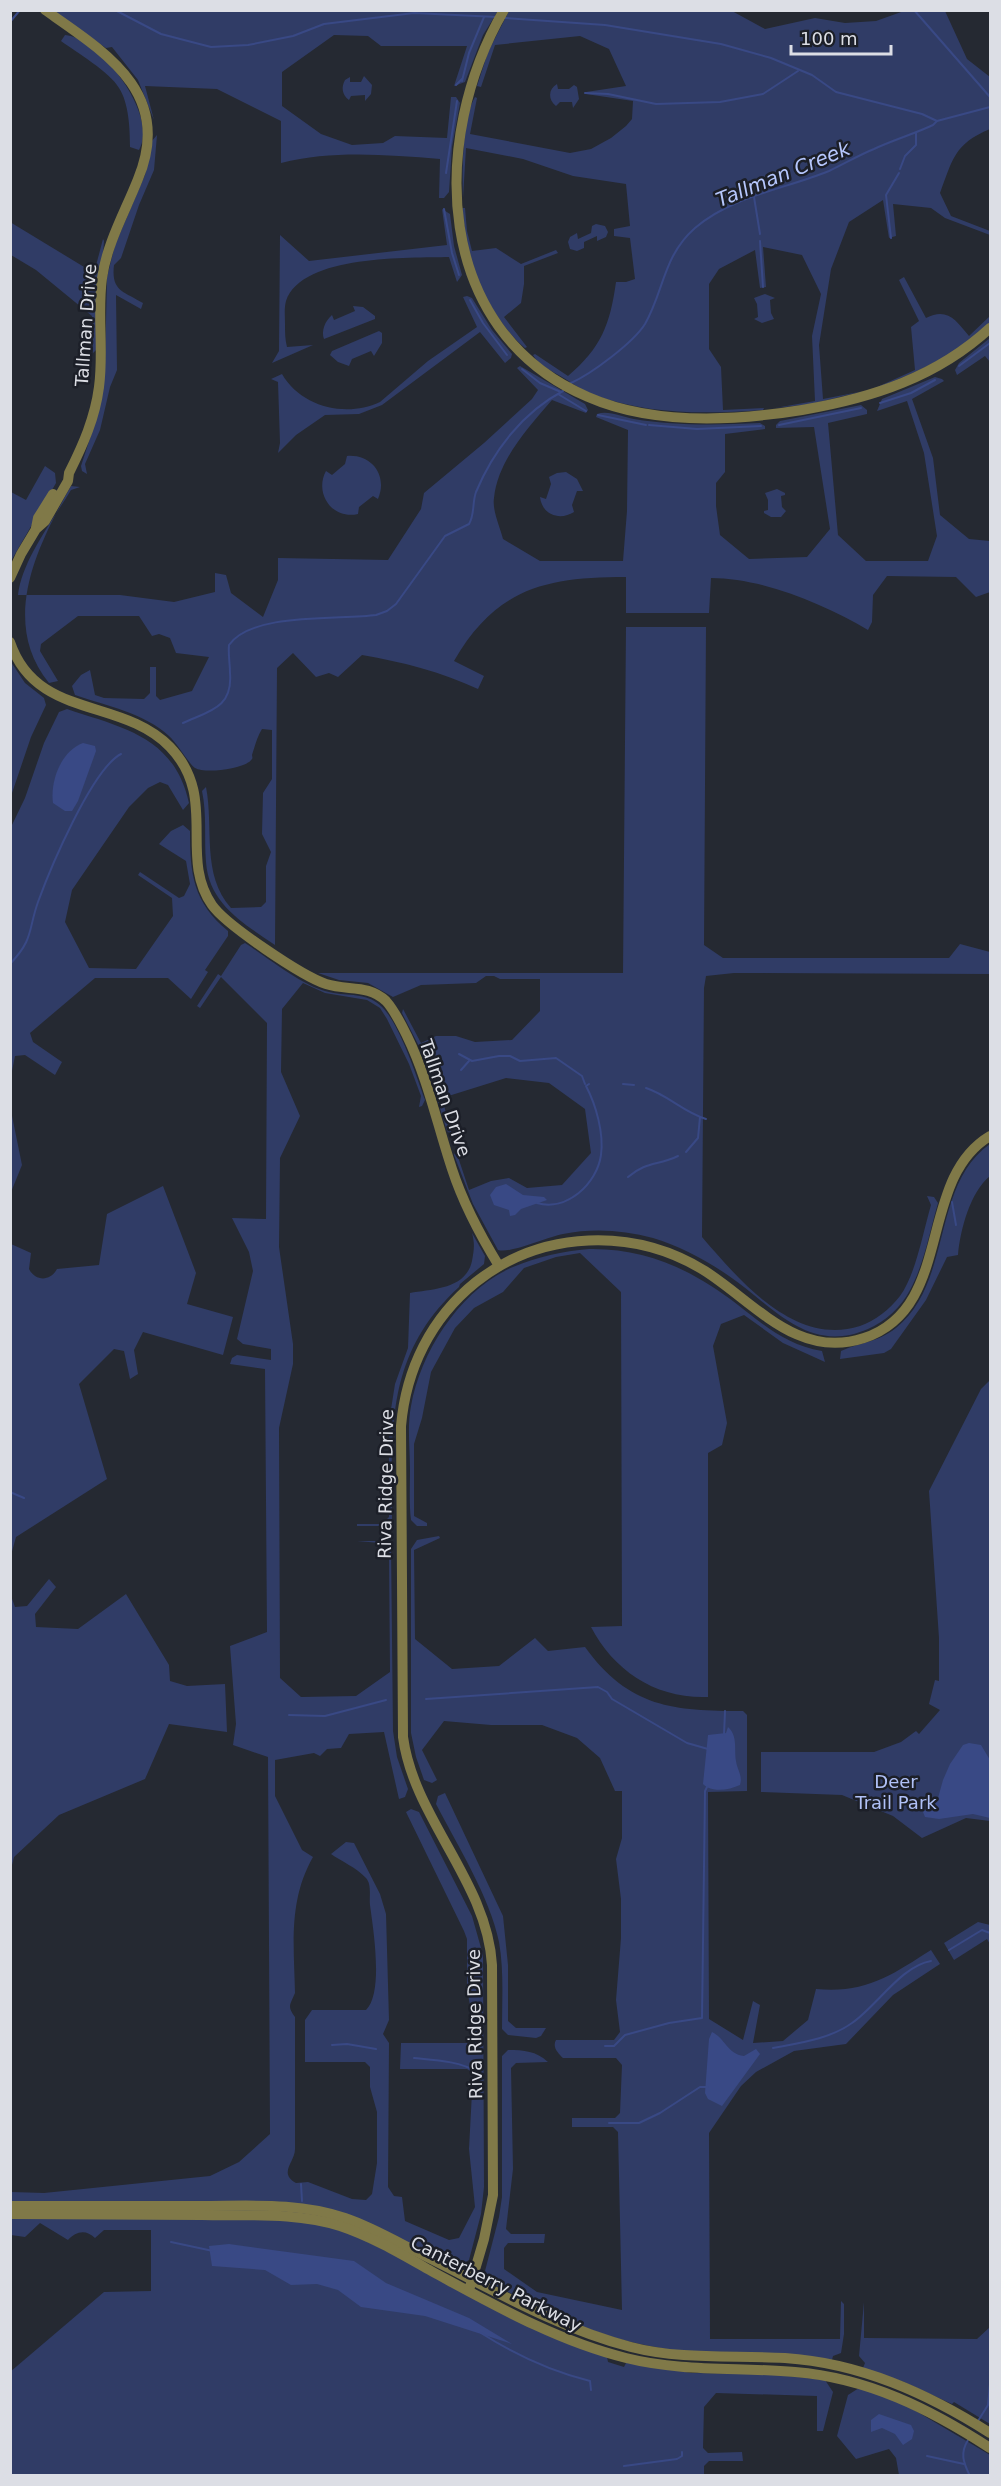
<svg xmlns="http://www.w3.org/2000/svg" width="1001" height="2486" font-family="'DejaVu Sans',sans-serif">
  <rect width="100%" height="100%" fill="#252932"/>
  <g fill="#303c66">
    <path d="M52,11H498L483,35L465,82L454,86L467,46H381L368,36L334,35L282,72V106L321,134L352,145L383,143L395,136L447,138L451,97H456L460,103L452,147L449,192L444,198H439L440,159C387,155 333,150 281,163V121L217,89L145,86L154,120L138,80L112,47L106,48Z"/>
    <path d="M509,11H732L765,29L815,18L845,23L876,21L904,11H945L967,59L990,77V129C954,144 953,159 940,193L951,216L990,231V235L945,218L931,208L893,204L896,236L889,238L883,200L849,222L831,269L819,345L823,399L864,391L811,404L775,408L815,401L812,336L821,294L802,255L763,247L766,287L760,288L755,250L719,269L709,284V349L721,367L723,410L764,408L763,410C706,414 649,415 594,395C583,391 572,383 562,377C552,371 538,365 533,355L535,354L568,376C601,348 610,325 616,282H626L635,279L630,238L614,236V229L630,226L626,184L573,176L523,159L466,148L463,198C462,172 462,119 475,97L477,98L470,134L570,153L591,149L611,138L626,126L632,119L633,101L586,94V92L626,86L609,49L580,36L495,45L481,87L477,86L488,52Z"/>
    <path d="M65,35C99,37 160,116 139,150L130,147C130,130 129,103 119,88C110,72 76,52 61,41Z"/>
    <path d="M364,76L372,85L371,94L365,101V95L351,96L349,100C342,95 341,87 345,80L350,77V82H361Z"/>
    <path d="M557,84L558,89H569L574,85L577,87L579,99L573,108L572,102H560L556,106C548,100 548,89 557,84Z"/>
    <path d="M157,135L154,170L139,205L121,258L114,265C111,291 123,291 143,303L141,309L116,295L117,370L110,387L100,430L85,464L87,474L82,471L81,466L93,429L105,366L107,277L115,245L145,175L151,142Z"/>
    <path d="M462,208H465L467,231L472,251L496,248L521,264L556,250L558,253L524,266V284L521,303L504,317L527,347L525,348C501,329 473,280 467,250C465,236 464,222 462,208Z"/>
    <path d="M442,209L450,214L454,246L462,275L457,282L449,257C410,258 302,254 286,301C284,308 285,317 285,324C285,332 285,340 287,347L313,345L272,363L279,351L280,235L309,261L447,245Z"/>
    <polygon points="10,222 94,273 103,239 104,241 96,350 93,353 92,316 36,270 11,255"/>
    <polygon points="596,224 605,226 608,232 606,237 597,241 597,236 584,242 584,248 577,251 570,249 568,242 570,237 577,233 578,239 591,233 592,226"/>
    <path d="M904,277L926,318C947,307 956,320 969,336L990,316V323C958,354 917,373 875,388L915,370L911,327L919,321L899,280Z"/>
    <polygon points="765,294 775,298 770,300 771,313 774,319 762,323 754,319 758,317 757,304 754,298"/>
    <path d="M467,296L472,298L492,330L512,354L511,358L505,363L480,332L382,405L359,414L325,415L296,435L278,453L280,443L278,382L271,379L282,374C301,407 346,418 380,402L428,361L477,327L463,297Z"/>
    <path d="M353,306L363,307L375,316V319L324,339C321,331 325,321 332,315L334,320L355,311Z"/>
    <polygon points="379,331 382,333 382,343 374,356 371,351 352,359 349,366 338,362 330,355 332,351"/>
    <polygon points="990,338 990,362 985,356 957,375 955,370 959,363"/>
    <path d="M520,366L585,404L588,410L586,413L552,400C528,428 498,460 494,498C492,510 500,527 503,539L540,561H623L627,511L628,430L596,417L597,414C608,410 622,417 634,419C675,426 718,425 760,423L765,426V429L725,434V472L716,483V506L720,535L749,559L807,557L830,529L814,427L776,428V425L780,421L861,405L867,410V414L828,423L838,535L866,561H928L937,536L924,453L907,401L877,411L882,399L935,377L942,379L944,381L912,399L933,458L940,515L969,539L990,541V592L976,597L956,577L887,576L873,595L872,622L868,630C824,604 762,578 711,578L709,613H626V577C546,577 496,588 454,661L484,676L478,689C441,672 403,662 362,655L338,677L329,673L316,677L293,653L277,668L275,945C243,923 209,904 206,862C204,838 207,814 202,791L206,787C214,828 201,874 231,908L261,907L266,902V866L271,852L262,834L263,793L272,779V730L262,729C257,737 255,746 252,755C252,756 253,758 252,759C246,769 205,774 195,768C189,764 177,743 169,736C144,713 107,706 75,695L72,686L81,675L90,670L95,695L104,698L144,699L150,693V667H156V696L160,700L192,691L209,657L176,653L170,638L159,634L152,636L139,616H78L41,644L40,651L58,681L49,683C0,622 36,548 71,486L80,487L71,490C53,520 22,560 18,595H120L174,602L215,592V573L226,575L231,593L263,617L278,580V558L388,560L421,509L424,493L484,443L532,399L538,390L517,368Z"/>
    <path d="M347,456C372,454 388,476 378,499L373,496L359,507L358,514C332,520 314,493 326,471L332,475L345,464Z"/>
    <polygon points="45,466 55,473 56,483 11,561 11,492 26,500"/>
    <path d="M566,472L577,479L583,491H577L572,505L574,512C560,521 542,515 540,497L546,499L551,484L549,477L557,473Z"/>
    <polygon points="777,489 785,493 785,495 781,496 782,507 786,511 781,517 771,517 764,513 764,511 768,510 768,500 765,493"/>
    <path d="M626,627H706L704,945L723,958H949L960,944L990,952V974L734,973L706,976L704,988L702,1237C740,1281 795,1347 860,1326C875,1321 890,1309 900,1296C916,1274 923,1232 931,1205L927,1196L934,1197L938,1203C930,1231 924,1264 910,1290C901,1307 886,1321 868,1329C808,1355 774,1307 729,1276C706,1260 680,1246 653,1238C623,1230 593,1228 563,1234C547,1237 510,1254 498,1250L473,1204L454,1155L456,1151L469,1190L491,1181L509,1178L527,1188L562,1185L591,1153L585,1109L549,1083L506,1078L442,1098L452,1135L447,1131L424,1056L402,1013L403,1009L421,1043L436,1036H456L475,1042L512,1040L540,1011V979H500L494,976H486L476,983L421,985L393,997L368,983L339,980L318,973H623Z"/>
    <polygon points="11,662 25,683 44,698 46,705 31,737 11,796"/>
    <path d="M67,709C123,728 174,736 189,803L183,810L168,785L160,782L148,788L129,807L72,890L65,922L89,968L136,969L173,916L172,898L138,875L140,872L179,898L184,896L190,884L186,861L159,844L171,831L183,825L190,831C190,874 193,902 228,931V936L205,970L208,972L191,999L168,978H95L30,1033L33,1042L62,1062L55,1075L25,1055L15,1056L11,1076V827L25,798L44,743L59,712Z"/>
    <path d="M245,943C270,959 305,989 334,993C352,996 368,993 382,1007C400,1025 416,1075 425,1100L422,1106L419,1107L421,1096L409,1064L387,1019L380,1008L367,1000L325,993L303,983L282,1009L281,1072L300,1116L280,1158L279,1247L293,1344V1364L279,1428L280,1678L301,1697L356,1696L390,1672L389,1550L380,1543L357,1541H386L391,1545L393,1731L397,1757L408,1789L405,1797L399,1799L384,1732L349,1734L341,1748L327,1749L320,1756L314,1753L275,1760V1796L302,1850L313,1857C288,1901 294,1945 295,1993C290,2005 287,2006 295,2017V2149C295,2162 278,2173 296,2183L308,2182L352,2199L366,2200L372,2194L377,2163V2112L370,2087V2067L365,2062H305V2020L312,2010H366C384,1992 373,1928 370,1905C369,1896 372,1885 366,1878C357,1868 341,1861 331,1854L346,1842L354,1843L380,1894L386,1914L389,2020L383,2034L389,2043L388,2187L394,2196L402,2197L405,2221L449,2240L459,2238L475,2207L469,2149L473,2073L467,2069H400L401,2043H468L472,2038V2016L467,1989V1939L464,1931L406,1812L411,1809L419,1812L472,1916L483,1955L484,2187L481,2214L469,2260L464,2263L460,2262L458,2266L363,2222L11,2202V2192L44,2193L210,2176L239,2162L270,2134L268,1757L233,1745L236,1724L230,1646L267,1632L265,1369L230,1364L232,1358L237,1355L271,1360V1349L243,1344L237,1339L253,1271L249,1252L232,1218L266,1219L267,1023L221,977L200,1008L197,1006L218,974L221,976L241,945Z"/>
    <polygon points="10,1106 22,1165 11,1192 10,1192"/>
    <path d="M990,1144V1176C970,1192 960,1231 958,1255L947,1257L926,1300L891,1349L884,1353L840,1359L841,1351C861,1342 876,1343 896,1328C953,1282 931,1185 990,1144Z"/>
    <path d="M163,1186L196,1273L187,1304L233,1317L223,1355L143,1332L134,1350L138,1374L130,1379L124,1351L114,1349L79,1384L107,1479L16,1537L11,1555V1244L31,1253L29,1269C35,1281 50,1282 57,1269L99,1265L107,1214Z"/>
    <path d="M472,1233L485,1256L484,1264L460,1284L459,1287C385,1355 392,1428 392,1519L385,1526H357V1524H382L389,1517V1422L395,1384L408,1348L410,1293C433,1289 466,1289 472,1261C474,1250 475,1244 472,1233Z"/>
    <path d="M589,1249C646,1248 693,1270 738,1305C765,1326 787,1345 822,1351L825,1362L783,1343L744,1315L721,1324L713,1346L727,1423L722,1445L708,1453V1697C656,1699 614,1671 591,1627L622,1626L621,1292L580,1253L556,1257L524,1268L503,1292L474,1308L455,1328L431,1372L422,1418L414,1444V1516L427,1523V1526H417L411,1520C409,1504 410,1486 410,1470C410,1448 407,1427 411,1406C421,1351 460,1290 513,1267C537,1257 563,1251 589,1249Z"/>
    <polygon points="990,1380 990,1821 966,1818 922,1838 893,1816 842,1795 761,1792 761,1752 874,1752 901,1742 916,1731 919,1734 940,1710 929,1704 935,1680 939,1681 939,1638 929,1491 981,1389"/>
    <path d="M439,1536L440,1538L414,1550L415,1639L452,1669L499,1666L535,1638L548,1651L585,1647C629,1708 674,1711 743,1711L747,1715V1791L708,1792L709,2019L743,2040L753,2001L760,2005L753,2043L783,2041L808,2020L816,1989C865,1994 892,1975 931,1950L940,1964L893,1995L846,2044L794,2051L756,2072L741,2086L709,2133L710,2339H840L841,2301L844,2304V2334L841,2353L833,2356L832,2360C766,2356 696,2358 631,2342C581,2330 535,2305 488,2282L490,2278L485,2271L499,2217L502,2197V2056L508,2050C524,2050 536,2051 548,2062L516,2063L511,2068L513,2169L506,2229L511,2234H545L544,2243H508L504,2248V2269L537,2292L622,2310L618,2132L613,2127H572V2118H615L620,2113L622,2065L616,2058H563C558,2053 552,2047 556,2040H614L620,2032L616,2000L621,1938V1899L616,1859L622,1838V1791H615L600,1758L577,1738L542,1725H491L444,1721L422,1750L437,1780L432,1783L424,1780L416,1757L411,1733V1549L417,1540Z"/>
    <polygon points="49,1579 56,1587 35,1614 36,1627 78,1629 126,1594 169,1665 170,1681 187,1686 225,1684 227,1732 169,1724 145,1779 59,1815 14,1857 11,1869 11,1596 15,1607 27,1606"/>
    <path d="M445,1793L503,1916L508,1965V2021L516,2028H546L541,2036L536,2038L508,2035L502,2029C502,2000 504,1970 499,1942C490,1897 457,1845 436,1804L438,1796Z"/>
    <polygon points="978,1922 990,1925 990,1944 987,1939 954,1960 944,1943"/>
    <path d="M11,2217L287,2219L339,2228L607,2357L608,2362L624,2367L626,2363H629L691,2373L771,2374L825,2380L833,2392L823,2431H817V2396L716,2393L704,2407L703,2448L708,2453L742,2452L743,2461H709L704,2466V2475L11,2476L10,2372L104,2292L151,2291V2230H104L95,2238C86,2229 76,2231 68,2240L40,2223L25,2237L11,2235Z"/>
    <polygon points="864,2302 864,2338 977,2339 990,2327 990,2424 954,2402 952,2404 904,2382 863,2368 865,2363 859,2356"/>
    <polygon points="859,2388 899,2401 985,2452 990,2455 990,2475 899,2475 896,2458 889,2449 856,2459 837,2436 848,2395"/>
  </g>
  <g fill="#394985">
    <path d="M83,743L95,746L96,751L78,801L72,811H65L53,803C50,781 61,751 83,743Z"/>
    <polygon points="506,1184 523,1195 544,1197 547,1200 521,1209 515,1215 510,1216 509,1210 494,1205 490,1195 496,1187"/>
    <path d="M728,1727C738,1736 734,1749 736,1761C737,1770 743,1775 740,1785C729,1790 712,1793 703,1784L708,1735L726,1733Z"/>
    <polygon points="969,1743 981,1745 990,1760 990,1818 973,1814 939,1819 925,1817 923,1812 938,1798 943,1780 950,1764 963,1745"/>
    <path d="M712,2032C725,2038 727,2054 744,2056L756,2049L760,2054L722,2106L708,2099L705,2093L709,2039Z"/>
    <polygon points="229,2244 354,2261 386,2283 469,2318 512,2344 425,2316 361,2307 338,2290 317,2284 291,2285 265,2270 212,2266 209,2246"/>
    <polygon points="879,2414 911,2425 914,2431 912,2439 903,2445 895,2434 882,2428 871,2432 871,2420"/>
  </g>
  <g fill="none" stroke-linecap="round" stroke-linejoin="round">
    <g stroke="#394985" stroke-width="2">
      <polyline points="115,10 161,34 211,47 248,45 293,36 324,24 414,13 497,17"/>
      <polyline points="914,10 990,97"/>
      <polyline points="505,18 605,25 721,44 771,58 812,75 836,92 922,114 937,121 990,107"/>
      <polyline points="10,22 20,10"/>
      <polyline points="462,81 469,53 484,17"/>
      <polyline points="456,85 462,79"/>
      <polyline points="585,93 608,94 656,104 720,102 763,94 798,71"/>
      <polyline points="900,169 905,156 916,145 916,133"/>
      <polyline points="446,173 457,101"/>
      <polyline points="754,197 760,234"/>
      <polyline points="444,209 452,253 459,275"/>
      <polyline points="891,238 886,195 899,173"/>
      <polyline points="760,241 763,287"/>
      <polyline points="470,300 483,323 507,355"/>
      <polyline points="959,366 990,343"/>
      <polyline points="522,369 540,383 561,392"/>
      <path d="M571,383C591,374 633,343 645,324C664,291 663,256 695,228C732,196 785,189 829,171C844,164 859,155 874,149C893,140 914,134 933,125L937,121"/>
      <polyline points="558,394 586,411"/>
      <polyline points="880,403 911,393 935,380"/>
      <polyline points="598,415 646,425"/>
      <polyline points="649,425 697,429 761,426"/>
      <polyline points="779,425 861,408"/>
      <path d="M183,723C209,711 233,708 230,673C230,663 228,655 229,645C252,612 339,620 376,615L387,611L396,604L445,536L469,524C475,514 472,503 476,492C493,451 523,412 563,391"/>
      <path d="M10,964C34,939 28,930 38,902C50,869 92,769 121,754"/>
      <polyline points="459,1054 472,1061 499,1056 510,1056 520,1061 556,1058 582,1076 585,1084"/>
      <polyline points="461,1070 469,1061"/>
      <polyline points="623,1084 634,1085"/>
      <path d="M646,1088C668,1095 683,1112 706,1119"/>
      <polyline points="686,1152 698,1138 700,1117"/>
      <path d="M628,1177C647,1161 657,1166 678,1156"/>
      <polyline points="952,1202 956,1225"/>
      <path d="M537,1203C566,1212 597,1184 601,1155C604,1133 596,1105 586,1086L589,1084"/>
      <polyline points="10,1492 24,1498"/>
      <polyline points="426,1699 598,1687 607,1692 612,1699 687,1743 708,1749"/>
      <polyline points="289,1715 325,1716 386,1700"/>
      <polyline points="724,1735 725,1711"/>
      <polyline points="949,1950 982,1930 990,1933"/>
      <polyline points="332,2045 347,2044 376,2049"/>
      <polyline points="605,2046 614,2046 625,2035 669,2023 702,2018 705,1791 707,1787"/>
      <path d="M773,2048C799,2043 830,2039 852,2023C877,2006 901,1966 931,1961"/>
      <path d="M414,2058C434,2060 460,2061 477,2072"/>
      <polyline points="609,2123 639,2123 660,2113 700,2087 708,2087"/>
      <polyline points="301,2184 302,2201"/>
      <polyline points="171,2242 213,2251"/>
      <path d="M481,2333C514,2354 550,2371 590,2381L591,2390"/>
      <polyline points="978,2421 988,2405 990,2384"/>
      <path d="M968,2440C960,2453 963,2462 970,2476"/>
      <polyline points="927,2456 964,2464"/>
      <polyline points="624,2466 677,2459 682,2456 682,2452"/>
    </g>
    <g stroke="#807948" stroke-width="10">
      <path d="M504,10C429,139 433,331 588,397C652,425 734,421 802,410C872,398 937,377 990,328"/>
      <polyline points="36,528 38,518 53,494"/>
      <path d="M10,578L21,554L36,529L45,521L68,481L69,473C83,445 95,418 99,387C104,351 97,314 102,278C107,243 125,212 138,179C174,93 105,52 45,10"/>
      <path d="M10,642C36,720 122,697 170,747C219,798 178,856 212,905C226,925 302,976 326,984C348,991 368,984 386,1001C395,1011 401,1024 407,1036C428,1079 437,1124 452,1169C463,1203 480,1235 499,1266"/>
      <path d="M10,2206C74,2206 138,2206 201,2206C249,2206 299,2202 345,2218C369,2226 392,2239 415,2251C485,2285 554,2327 631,2347C681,2360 733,2355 785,2358C860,2363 927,2393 990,2433"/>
      <path d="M10,2214C74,2214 138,2215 202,2215C248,2216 296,2212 340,2226C373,2237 403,2255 433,2272C494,2305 557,2341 626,2358C682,2372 738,2367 795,2372C868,2378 930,2409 990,2448"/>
      <path d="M469,2290L484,2239L493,2195L492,1965C487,1881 414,1819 403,1737L401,1426C406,1369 431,1318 476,1282C542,1230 634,1227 705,1271C755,1303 798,1360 864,1338C955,1308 916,1180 990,1136"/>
    </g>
  </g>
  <g text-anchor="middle" stroke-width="5" stroke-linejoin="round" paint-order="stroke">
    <g font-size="18" fill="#dcdee5" stroke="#1c1f28">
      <text transform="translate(86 325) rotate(-86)" y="6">Tallman Drive</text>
      <text transform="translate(445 1098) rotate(71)" y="6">Tallman Drive</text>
      <text transform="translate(386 1484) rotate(-89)" y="6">Riva Ridge Drive</text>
      <text transform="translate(475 2024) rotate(-91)" y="6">Riva Ridge Drive</text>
      <text transform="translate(496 2284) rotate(27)" y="6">Canterberry Parkway</text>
    </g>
    <g font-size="18" fill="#b0c1f7" stroke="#1c1f28">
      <text x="896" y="1788">Deer<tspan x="896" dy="21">Trail Park</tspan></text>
    </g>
    <g font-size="20" font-style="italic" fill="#b6c7fd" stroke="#1c1f28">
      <text transform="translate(783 174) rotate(-22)" y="7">Tallman Creek</text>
    </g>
  </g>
  <rect width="1001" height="2486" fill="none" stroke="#dcdee5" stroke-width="24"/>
  <path d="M791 45v9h100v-9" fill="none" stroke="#dcdee5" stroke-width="3"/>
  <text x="800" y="45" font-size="18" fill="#dcdee5" stroke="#1c1f28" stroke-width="4.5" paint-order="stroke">100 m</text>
</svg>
